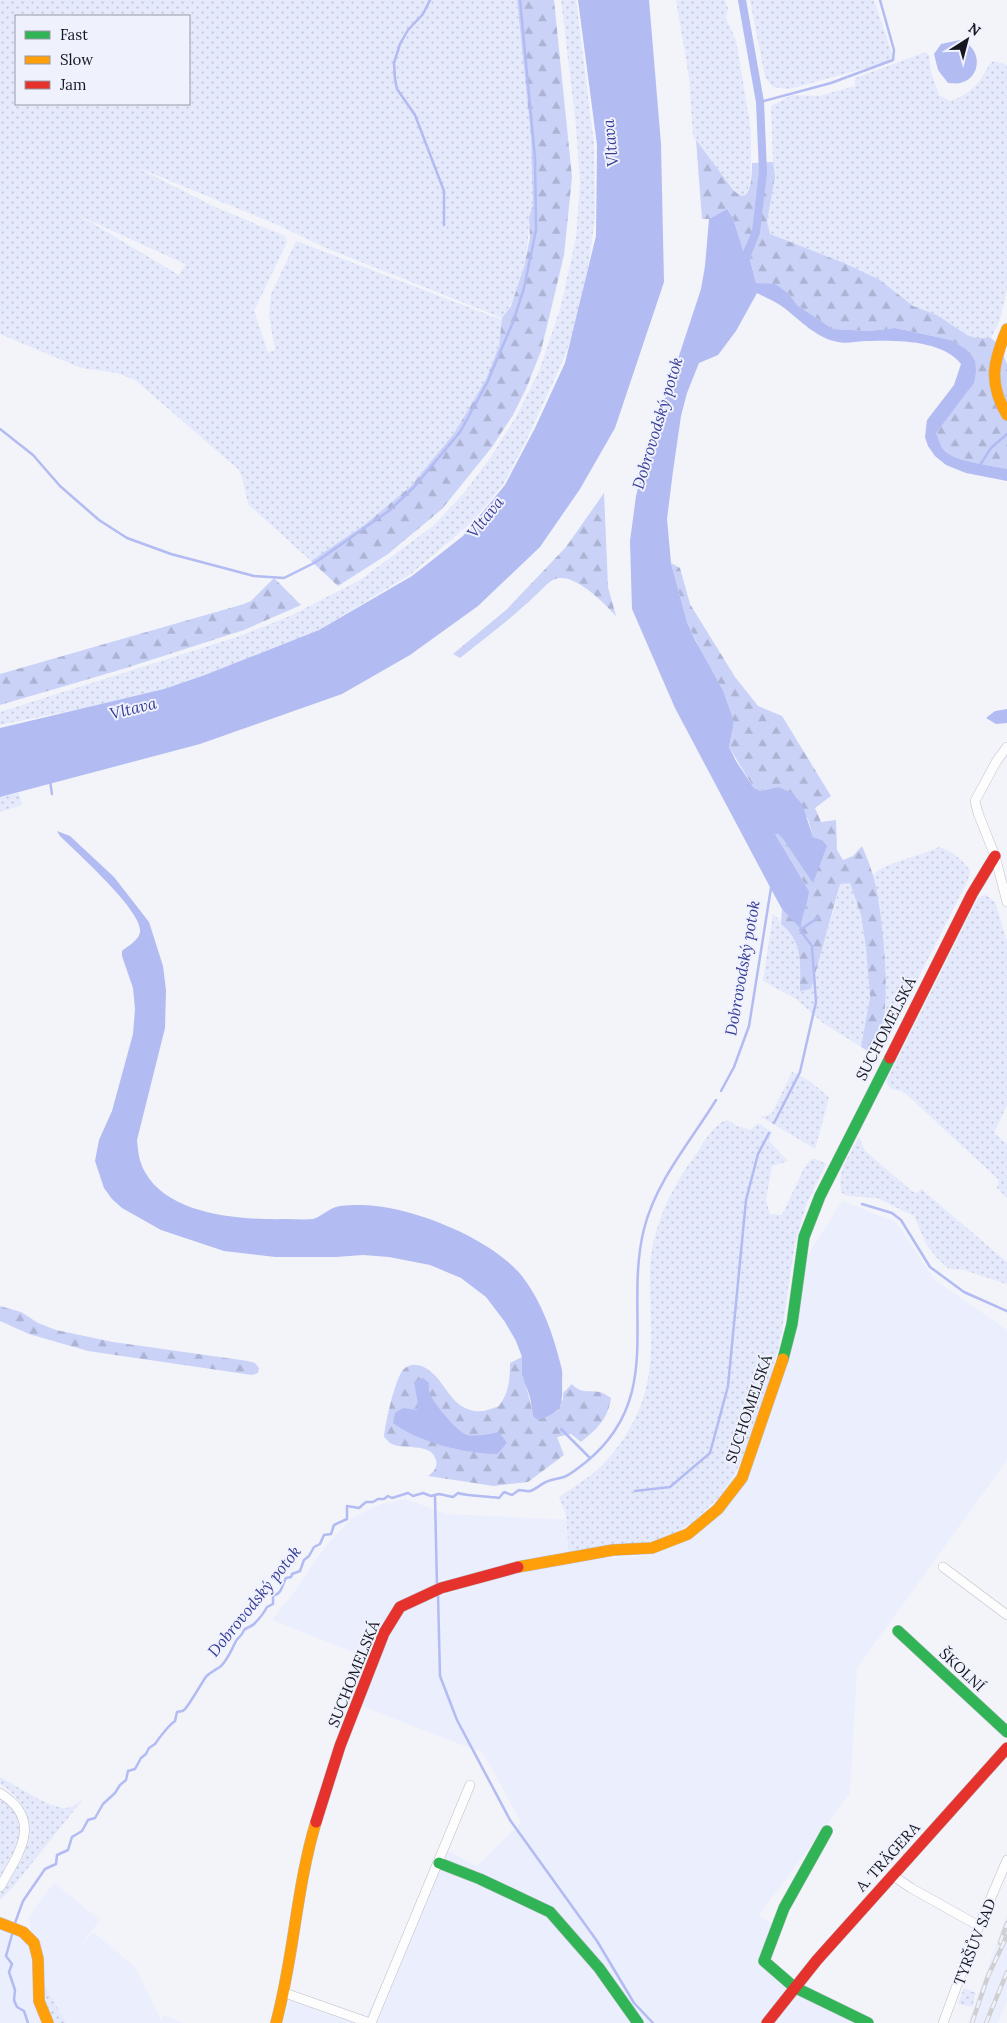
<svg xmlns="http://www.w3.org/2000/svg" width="1007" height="2023" font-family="Lora,serif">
  <defs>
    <pattern id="green-dots" width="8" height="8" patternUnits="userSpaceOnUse" patternTransform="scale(1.25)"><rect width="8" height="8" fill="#e4e9fc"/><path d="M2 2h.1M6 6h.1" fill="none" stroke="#c3c7d8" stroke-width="1.8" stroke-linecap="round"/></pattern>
    <pattern id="forest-firs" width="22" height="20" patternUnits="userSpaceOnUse" patternTransform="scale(1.25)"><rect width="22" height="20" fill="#cad2f7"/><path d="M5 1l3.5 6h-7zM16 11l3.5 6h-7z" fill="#adb4d3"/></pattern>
  </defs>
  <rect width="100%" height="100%" fill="#f2f4fa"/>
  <g fill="#ebeefd">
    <polygon points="842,1201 896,1222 935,1280 1007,1330 1007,1460 857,1668 850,1793 759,1915 776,1927 762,1961 859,2023 282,2023 290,1999 367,2016 444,1849 477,1866 521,1822 483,1753 361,1706 378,1662 272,1620 298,1587 324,1548 352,1518 381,1504 405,1499 447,1514 572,1520 572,1550 522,1562 402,1608 528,1569 588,1559 620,1558 652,1555 723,1502 750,1468 808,1255"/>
    <polygon points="54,1883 100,1920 67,1962 93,1932 135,1967 161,2020 163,2015 182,2023 0,2023 0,1921 31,1934 29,1916"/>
    <polygon points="1007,1914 1007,2000 998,2023 968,2023"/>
  </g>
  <g fill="url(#green-dots)" fill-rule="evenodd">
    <path d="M0,0H517C524,67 535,135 533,202C533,208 530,214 529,220C528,254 523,290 502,318L326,248L278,225L136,167L215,207L285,236L287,242L254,311L268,352L275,350L269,316L271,294L296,241L502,320L499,346L486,379L455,432L410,487L364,525L311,561L249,505C245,495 245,483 239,470L135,380L117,373L81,368L0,334ZM16,16H189V104H16ZM80,216L185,264H186L179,275Z"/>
    <polygon points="561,0 576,0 594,144 595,217 589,261 579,312 565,356 526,441 503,485 472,522 411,574 319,630 205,675 164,689 89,707 0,725 0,712 240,636 290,616 360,580 433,526 464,493 490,458 516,417 540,369 561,306 576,237 580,183 576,126"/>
    <polygon points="676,0 725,0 728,8 726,18 736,40 751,130 751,179 746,195 741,197 734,191 693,137 689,77"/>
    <polygon points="750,0 874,0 893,57 885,63 789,89 773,87 765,77"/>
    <path d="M926,52L929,56L931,72L939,95L950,101C963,97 975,89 982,77C986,71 988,65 994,61L1007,65V289L1000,320L991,338H976L967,335L937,315L913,306L844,263L770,234L767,222L775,176L773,162L771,106L792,95L819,96L855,86V78Z"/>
    <polygon points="19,793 22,805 0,812 0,797"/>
    <path d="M939,847C951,850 962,860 970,870L968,880L893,1028L887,1027L883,1023C887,971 882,927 873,875C886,861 920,857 939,847Z"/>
    <path d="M840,883H850L861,915L866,948L870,996L861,1047L823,1023L796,999L763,981L773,914C779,918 779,922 783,926C795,938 798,944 800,961L818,958L834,910Z"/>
    <polygon points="986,895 995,902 1007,941 1007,1105 994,1133 1007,1144 1007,1198 997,1188 999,1180 906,1094 902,1091 891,1089 886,1082 976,902 979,897"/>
    <path d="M792,1072C807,1078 818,1087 829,1098L815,1149L760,1116H765L772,1113Z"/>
    <path d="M727,1120L737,1126L751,1130L758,1123L772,1132L769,1141L788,1161L772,1166L766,1200L770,1214L782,1215L804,1168L811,1159H816L826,1164L807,1203L795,1243L781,1337L765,1399L751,1439L734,1476L719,1497L692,1523L659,1543L569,1554L566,1514L559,1497C575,1486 594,1475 607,1460C622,1444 636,1420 643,1399C656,1359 649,1315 650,1274C650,1231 671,1187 697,1153C704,1142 714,1124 727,1120Z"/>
    <path d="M859,1137L865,1151L913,1192L917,1193L921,1189L1007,1262V1284L964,1270L949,1269L936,1257L926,1244L914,1216L877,1198L848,1196L842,1193C835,1173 850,1155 859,1137Z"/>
    <path d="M0,1777C15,1785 47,1806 63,1808C71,1809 78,1803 84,1798L13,1887L0,1900V1894C9,1878 22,1860 27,1843C34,1820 20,1795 0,1784Z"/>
    <path d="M0,1797C35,1824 18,1849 0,1880Z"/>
    <polygon points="42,1982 45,1986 66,2023 51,2023 48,2017"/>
    <polygon points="964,1988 976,1993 972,2007 958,2004"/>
  </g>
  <g fill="url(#forest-firs)">
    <polygon points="517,0 554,0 572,177 564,255 541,351 526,389 513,415 492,447 442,509 388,554 338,586 311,561 364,525 410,487 455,432 486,379 499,346 502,318 511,306 524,267 530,238 529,218 533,204 531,136"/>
    <path d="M696,140L734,191L741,196L746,195C752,185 752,174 752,163L773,162L775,176L767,222L770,234L844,263L880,280L913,306L937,315L967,335L976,338H991L1005,350L1004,357L1007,364V469C990,465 951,462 941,447C939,443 937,437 936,432L968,391L966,349L951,340L895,328L869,331L833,329L797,305L789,294L756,283L750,260L757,239L751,235L743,252L733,218L727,209L709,219H702Z"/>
    <path d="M604,493L608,587L616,616C604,603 578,576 559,578C550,579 544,588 538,593C513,617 487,637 460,658L453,654L506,610L566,547Z"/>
    <path d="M671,563L680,568L690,604L735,677L758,706L782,716L831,796L815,808L821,822L836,820L837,850L843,860L853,856L862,846C866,856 870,865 873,875C882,907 891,994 882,1025C879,1034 874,1044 871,1053L861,1047L870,997L866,948L861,915L850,883L840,884L811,989L800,991C800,964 804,943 781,924L782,909L801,928C801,915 809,903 809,891L775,834H778L783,839L813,882L822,840L813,837L808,819L778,787L761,791L754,788L729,747L734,722L687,622Z"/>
    <polygon points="274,578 301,605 244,630 123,669 0,705 0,674 244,604 251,601"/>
    <polygon points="0,1306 21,1312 38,1323 56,1330 113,1342 248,1361 255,1363 259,1368 258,1373 252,1375 88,1351 29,1334 0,1321"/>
    <path d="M522,1357C522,1379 530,1395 533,1416L563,1400V1393L572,1384C581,1394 588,1390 600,1392C604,1393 608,1396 611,1398C608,1419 597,1429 581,1442L571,1434L557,1437L564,1455L528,1482L494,1486L428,1476C434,1472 438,1467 436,1460C431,1441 402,1451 390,1443C388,1441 386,1439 384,1437C385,1424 395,1379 403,1370C411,1361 423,1365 431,1372C444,1382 449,1400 465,1408C477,1414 487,1411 499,1406C509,1392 510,1380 510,1363Z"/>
  </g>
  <g fill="#b2bbf2">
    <polygon points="578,0 649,0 661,144 664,282 615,428 580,489 540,547 478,606 410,655 342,694 200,744 0,797 0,728 164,689 205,675 319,630 412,576 463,536 505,485 535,428 565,363 596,236 597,145"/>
    <path d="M960,40C963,41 968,43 970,46C982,58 978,79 960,83C957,84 952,83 948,83L938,70L934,54L941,44Z"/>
    <path d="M727,209L733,218L743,251L751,234L757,239L750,260L756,283L775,284L789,294L797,305L833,329L869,331L895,328L951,340L966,349L975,361L976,371L974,383L936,433C938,437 939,443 942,448C952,462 990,465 1007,469V481L966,473L946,465L935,456L928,446L925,437L927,420L954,385L961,364C943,340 896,340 868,341C858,341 847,344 838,342C816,338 800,320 783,307C776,302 765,297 757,293L736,331L718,355L699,363L687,393L681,416L673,471L667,519L671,563L687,622L695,640L723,691L734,722L729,747L736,761L754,788L761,791L778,787L792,793L802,804L813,837L822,840L827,846L813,883L783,839L778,834H775L809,891C809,903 801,915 801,929L782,909L771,889L675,708L632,609L630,541L636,496L648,450L701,289L705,266L709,219Z"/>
    <polygon points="1007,709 1007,723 996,724 986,718 995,711"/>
    <path d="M57,831L70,836L114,877L149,922L163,966L166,990L165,1028L137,1140C138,1151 139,1162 145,1172C169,1216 243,1220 286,1219C295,1219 304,1220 313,1219C321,1217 328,1209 336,1207C344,1205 355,1205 363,1205C411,1206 491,1238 522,1276C542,1302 553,1334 561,1366C563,1372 562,1378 562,1384C563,1407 560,1412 538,1420L533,1416L530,1397L522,1374V1357L516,1341L505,1322L486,1297L461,1278L430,1265L389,1257L363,1255L336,1257H275L224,1251L161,1230L122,1208L112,1199L104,1188L95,1161L99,1140L112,1111L133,1034L135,1009L133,988L122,956V951C128,946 139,940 140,932C144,912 75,851 60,836Z"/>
    <path d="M423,1378L429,1383C429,1385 428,1388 429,1391C431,1401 457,1432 467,1435C473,1437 492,1434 499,1432L507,1443L497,1454C463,1453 421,1443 393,1423L395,1413L403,1408L417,1410L418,1404L414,1382Z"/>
  </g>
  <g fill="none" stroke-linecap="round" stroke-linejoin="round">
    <g stroke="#b2bbf2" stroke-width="2.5">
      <polyline points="430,0 423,14 408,30 400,44 394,63 395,79 397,89 415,115 444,191 444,225"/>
      <polyline points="760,102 831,83 893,60 894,50 880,0"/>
      <polyline points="0,429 33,455 60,486 99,520 127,538 171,554 254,576 284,578 316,562 390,510 414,487 460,432 487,383 513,322 524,288 536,230 535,158 520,0"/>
      <polyline points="980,465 991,448 1007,434"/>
      <polyline points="50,781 52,794"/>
      <polyline points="721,1091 734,1067 749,1026 771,888"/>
      <polyline points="774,1123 800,1072 816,1002 812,946 800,930 819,917"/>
      <polyline points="862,1204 892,1213 901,1220 930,1267 964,1292 1007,1311"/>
      <polyline points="561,1429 590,1458"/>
      <polyline points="635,1491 670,1487 710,1453 728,1386 746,1200 758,1154 769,1133"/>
      <polyline points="435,1497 437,1586"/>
      <polyline points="438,1594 440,1676 457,1720 510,1820 597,1941 634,2003 653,2023"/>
      <path d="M15,1923L23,1901L45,1869L56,1864L57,1855L68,1850L72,1837L82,1831L88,1820L95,1818L103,1804L115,1793L120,1785L126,1780L128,1771L135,1769L141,1758L146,1754L149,1748L155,1744C159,1738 169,1725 175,1721L177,1712C179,1711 182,1712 184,1710C187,1708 202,1683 205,1678C208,1673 216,1670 221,1666C228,1659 231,1651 235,1643C237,1637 242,1637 244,1630C247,1627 251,1627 254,1624C259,1619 264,1613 267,1607L273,1604V1596C283,1593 282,1584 286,1578L291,1577L292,1574L300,1571L304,1560L309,1556L314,1547L320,1544L324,1535L331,1534L334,1525L347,1519V1506L359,1508L366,1502H373L378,1499H384L388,1496L392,1498L408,1493L413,1496L423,1493L431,1496L439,1494L453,1497L458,1493C466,1496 487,1496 499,1498L504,1492L512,1495L519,1490C522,1490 527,1492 530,1491C535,1490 541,1484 546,1482C552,1479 558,1479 564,1477C572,1474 579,1467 586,1462C666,1397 623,1313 644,1229C656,1181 691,1141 716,1100"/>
      <polyline points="13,1931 6,1956 12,1964 9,1972 15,1990 14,2000 17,2007 24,2011 28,2023"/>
    </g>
    <polyline stroke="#b2bbf2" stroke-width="8" points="742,0 760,102 763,172 756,232 751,245"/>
    <defs>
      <g id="street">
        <polyline points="1007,747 996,762 975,801 978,813 995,856 1007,902"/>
        <polyline points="943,1567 1007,1615"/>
        <path d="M0,1793C44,1820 19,1853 0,1887"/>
        <polyline points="892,1875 911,1888 979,1926"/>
        <polyline points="285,1993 370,2023"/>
        <polyline points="371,2023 470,1785"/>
        <polyline points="943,2023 979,1926 1007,1860"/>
      </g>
      <g id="fast">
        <polyline points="783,1359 792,1324 804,1237 820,1196 890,1058"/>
        <polyline points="898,1631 1007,1732"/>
        <polyline points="827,1831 784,1908 764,1961 794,1987 868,2023"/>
        <polyline points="439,1863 480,1879 550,1912 599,1968 638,2023"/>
      </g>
      <g id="slow">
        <path d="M1007,329C993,362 988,383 1007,415"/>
        <polyline points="518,1567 613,1550 652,1548 688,1534 718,1509 742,1478 783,1359"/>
        <polyline points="0,1923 23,1932 34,1943 38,1959 39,2001 48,2023"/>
        <path d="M276,2023C294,1957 296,1888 316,1822"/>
      </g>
      <g id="jam">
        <polyline points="890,1058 972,894 995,856"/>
        <polyline points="316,1822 340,1746 384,1633 400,1607 441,1588 518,1567"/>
        <polyline points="767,2023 817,1960 1007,1748"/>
      </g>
    </defs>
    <use href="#street" stroke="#bdbfc6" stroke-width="10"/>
    <use href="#fast" stroke="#bdbfc6" stroke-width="12"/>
    <use href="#slow" stroke="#bdbfc6" stroke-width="12"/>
    <use href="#jam" stroke="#bdbfc6" stroke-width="12"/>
    <use href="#street" stroke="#fdfdfe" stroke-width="9"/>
    <use href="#fast" stroke="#30b455" stroke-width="11"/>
    <use href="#slow" stroke="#ff9f0a" stroke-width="11"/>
    <use href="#jam" stroke="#e5322d" stroke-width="11"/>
    <defs>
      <g id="rail">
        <polyline points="1000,1943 1007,1923"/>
        <polyline points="972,2023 988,1976 1007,1936"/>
        <polyline points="986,2023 1007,1972"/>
      </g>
    </defs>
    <use href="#rail" stroke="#cfcfd1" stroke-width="4.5"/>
    <use href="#rail" stroke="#eff2fd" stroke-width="2.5" stroke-dasharray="8" stroke-linecap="butt"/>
  </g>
  <g text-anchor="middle" stroke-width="4" stroke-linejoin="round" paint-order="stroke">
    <g font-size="15" fill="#151720" stroke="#eff2fd">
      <text transform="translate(886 1029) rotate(-63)" y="5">SUCHOMELSKÁ</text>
      <text transform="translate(749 1409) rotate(-71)" y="5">SUCHOMELSKÁ</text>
      <text transform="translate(962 1670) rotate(43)" y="5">ŠKOLNÍ</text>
      <text transform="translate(354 1674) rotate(-68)" y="5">SUCHOMELSKÁ</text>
      <text transform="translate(888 1857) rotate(-48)" y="5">A. TRÄGERA</text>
      <text transform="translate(975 1942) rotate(-69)" y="5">TYRŠŮV SAD</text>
    </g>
    <g font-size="16" font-style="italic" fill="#393e96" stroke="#eff2fd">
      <text transform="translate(610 143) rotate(-96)" y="6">Vltava</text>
      <text transform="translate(657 423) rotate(-73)" y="6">Dobrovodský potok</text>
      <text transform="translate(485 517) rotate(-51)" y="6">Vltava</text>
      <text transform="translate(133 708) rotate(-14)" y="6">Vltava</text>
      <text transform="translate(742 968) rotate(-80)" y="6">Dobrovodský potok</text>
      <text transform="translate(254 1601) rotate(-51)" y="6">Dobrovodský potok</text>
    </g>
  </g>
  <rect x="15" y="15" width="175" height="90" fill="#eff2fd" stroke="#989aa5"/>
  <rect x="25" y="31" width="25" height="8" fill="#30b455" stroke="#989aa5"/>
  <text x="60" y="40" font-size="15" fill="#151720">Fast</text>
  <rect x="25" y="56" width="25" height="8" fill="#ff9f0a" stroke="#989aa5"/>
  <text x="60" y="65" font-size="15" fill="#151720">Slow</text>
  <rect x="25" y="81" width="25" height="8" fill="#e5322d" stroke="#989aa5"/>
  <text x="60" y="90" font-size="15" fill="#151720">Jam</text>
  <g transform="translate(967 40) rotate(36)" stroke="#eff2fd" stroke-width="4" paint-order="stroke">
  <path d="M0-4L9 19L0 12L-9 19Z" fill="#151720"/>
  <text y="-8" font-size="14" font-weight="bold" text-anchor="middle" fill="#151720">N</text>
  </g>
</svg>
